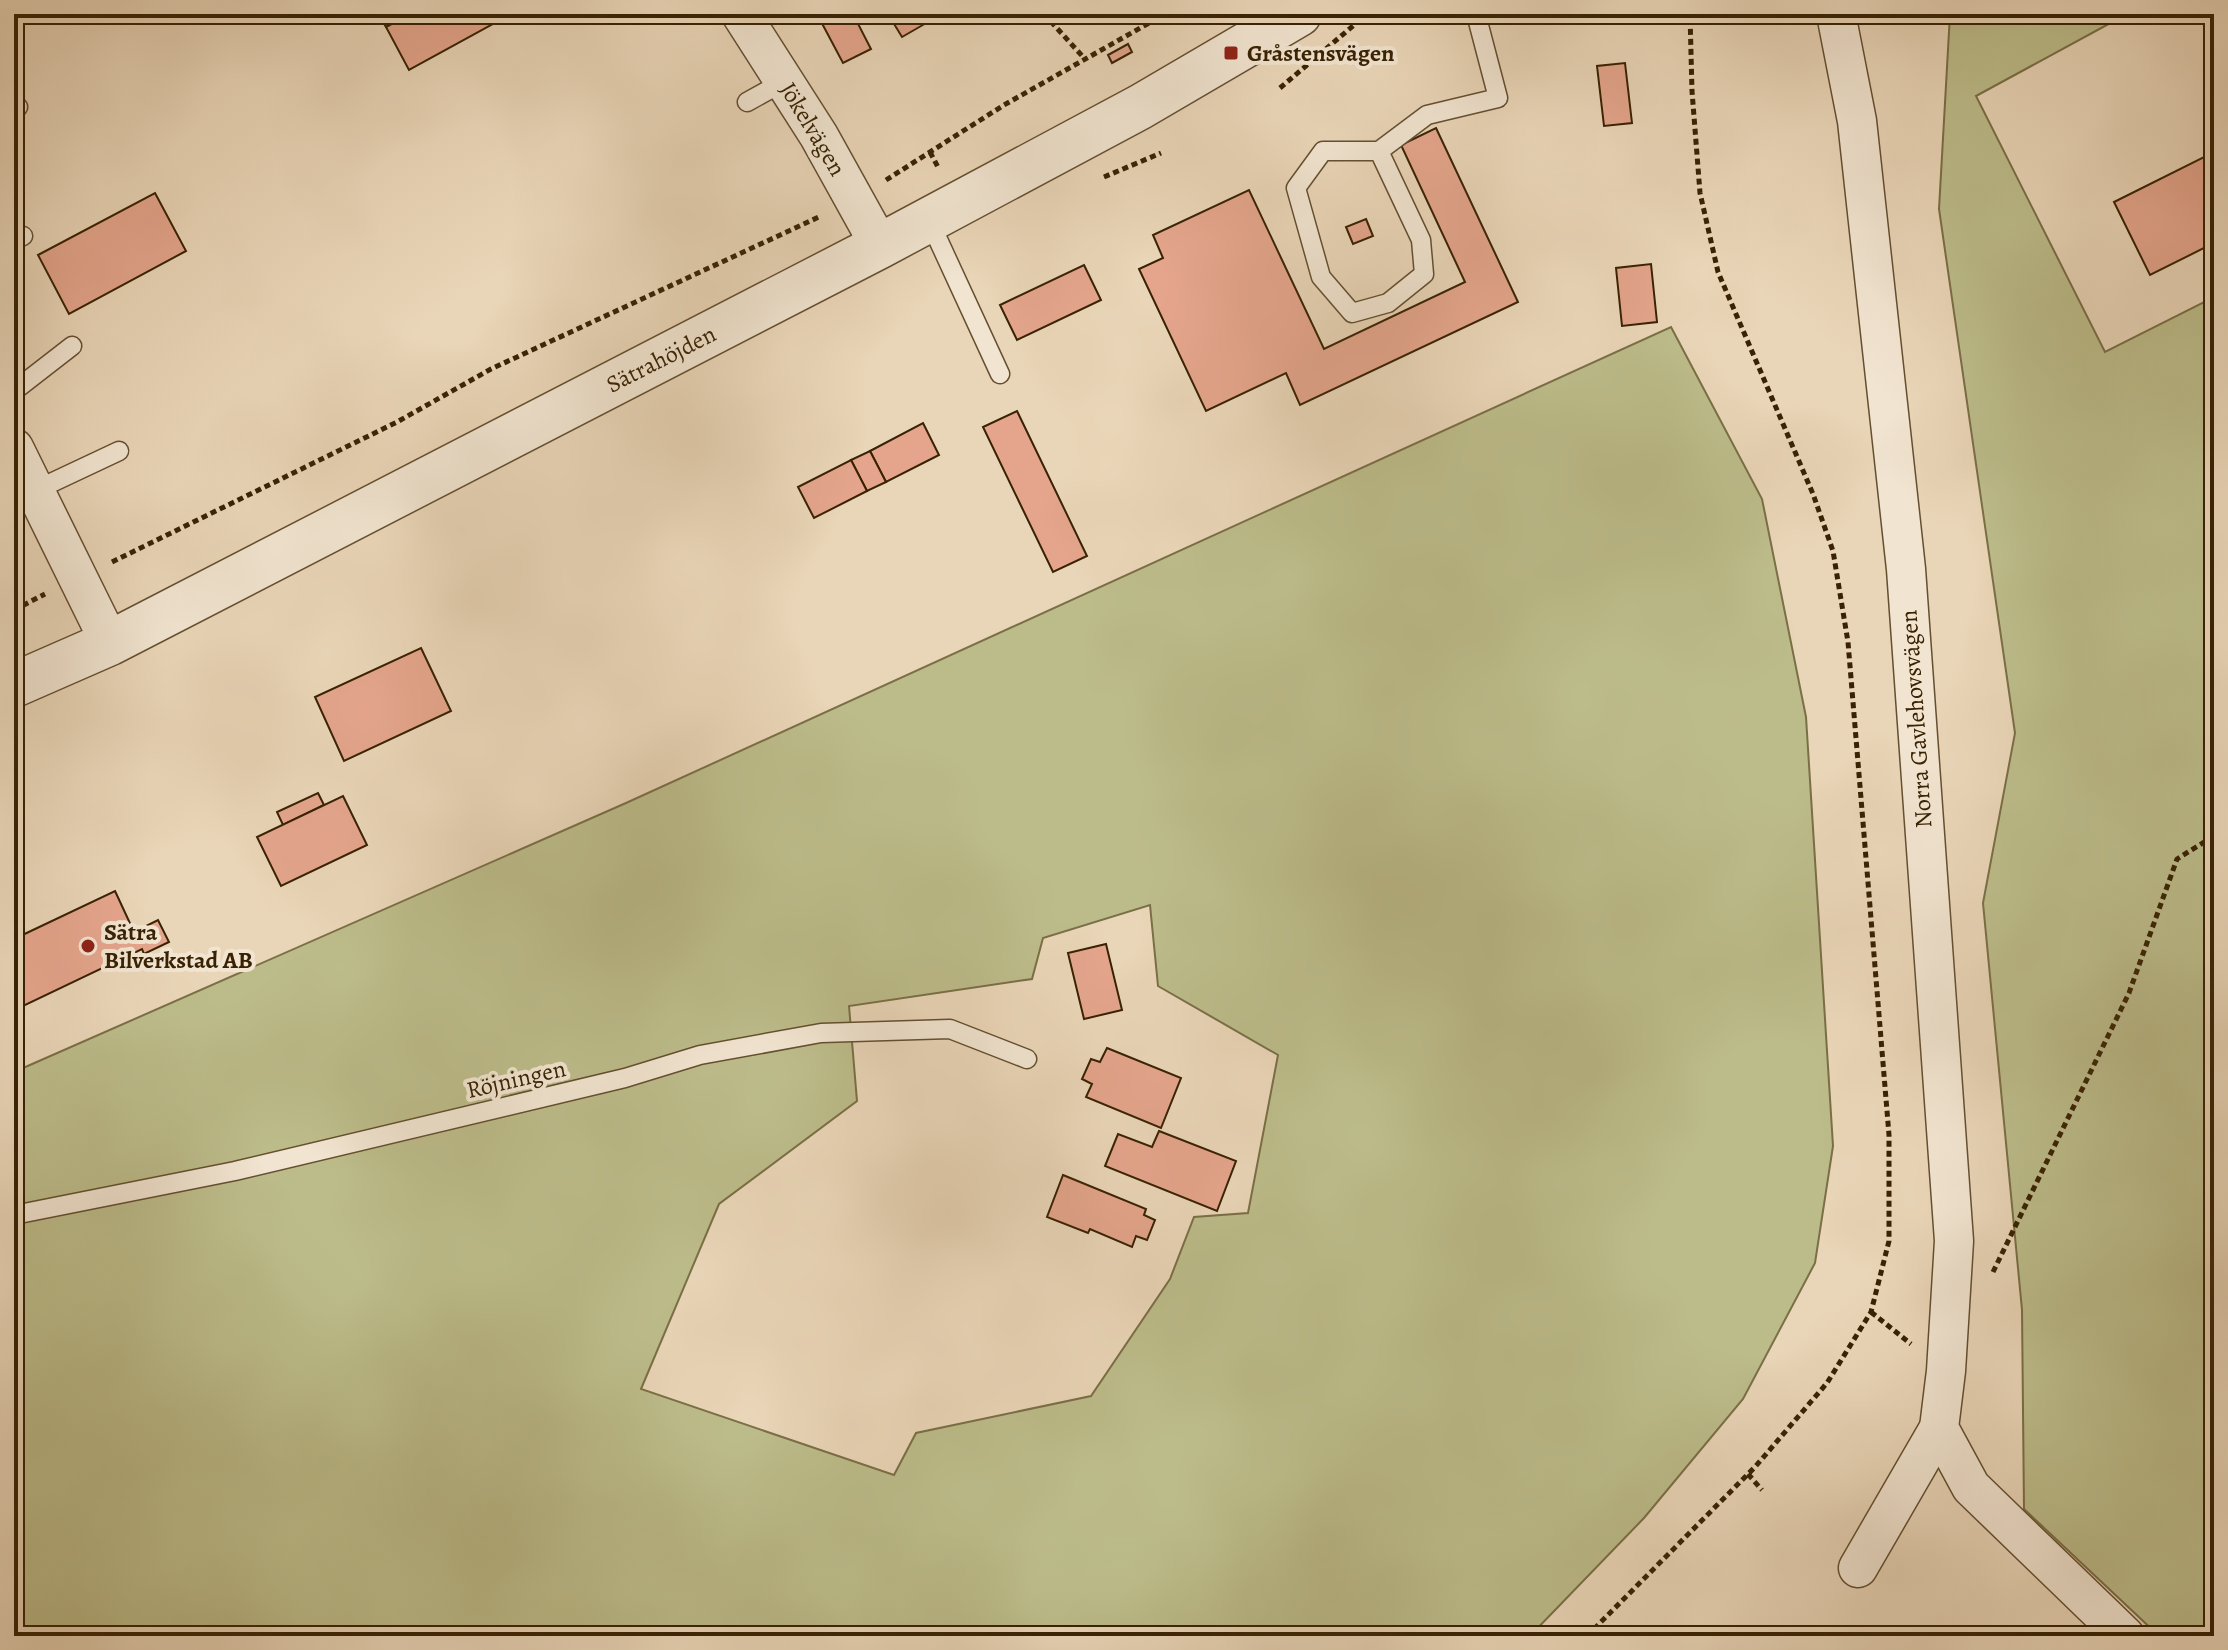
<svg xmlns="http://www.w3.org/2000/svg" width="2228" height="1650" font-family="Alegreya,serif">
  <rect width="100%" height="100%" fill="#e9d5b7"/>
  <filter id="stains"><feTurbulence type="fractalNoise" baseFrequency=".0025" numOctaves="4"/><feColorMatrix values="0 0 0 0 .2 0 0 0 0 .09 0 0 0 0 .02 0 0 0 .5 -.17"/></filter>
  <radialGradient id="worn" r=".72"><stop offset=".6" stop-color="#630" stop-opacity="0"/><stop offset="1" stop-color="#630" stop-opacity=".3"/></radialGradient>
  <g fill="#bcbc8a" stroke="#7a6f46" stroke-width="2" fill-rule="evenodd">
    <polygon points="1950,14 2127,14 1976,96 2105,352 2214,297 2214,1636 2159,1636 2024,1509 2022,1310 1983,903 2015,733 1939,209"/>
    <path d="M1671,327L1762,499L1806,717L1833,1146L1815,1263L1743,1399L1644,1518L1530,1636H14V1072L626,803ZM1150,905L1158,986L1278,1055L1248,1213L1194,1217L1170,1279L1091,1396L916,1433L894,1475L641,1389L719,1204L857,1101L849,1006L1032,979L1043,938Z"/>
  </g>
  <g fill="#e4a58c" stroke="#382203" stroke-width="2">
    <polygon points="385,14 410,14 386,27 380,17"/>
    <polygon points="410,14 511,14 409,70 386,27"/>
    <polygon points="817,14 853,14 871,49 843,63"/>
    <polygon points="888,14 923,14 928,22 902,37"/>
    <polygon points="1128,44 1132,52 1112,63 1108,55"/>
    <polygon points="1625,63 1632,123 1604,126 1597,66"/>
    <polygon points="1436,128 1518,302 1300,405 1286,373 1206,411 1139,269 1163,258 1153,235 1249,190 1324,349 1465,282 1401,145"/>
    <polygon points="2214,152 2214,243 2150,275 2114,202"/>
    <polygon points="155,193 186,251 69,314 38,255"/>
    <polygon points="1366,219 1373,236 1353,244 1346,227"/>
    <polygon points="1651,264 1657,322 1622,326 1616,268"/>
    <polygon points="1084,265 1101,300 1017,340 1000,305"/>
    <polygon points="1017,411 1087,556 1053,572 983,427"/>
    <polygon points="923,423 939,455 886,482 870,451"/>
    <polygon points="870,451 886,482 867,491 851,460"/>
    <polygon points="851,460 867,491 814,518 798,487"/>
    <polygon points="421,648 451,711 344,761 315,697"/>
    <polygon points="318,793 324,805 283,825 277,812"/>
    <polygon points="343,796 367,845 281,886 257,837"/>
    <polygon points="115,891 134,932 158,920 169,942 144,954 142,949 21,1007 14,993 14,939"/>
    <polygon points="1106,944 1122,1010 1084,1019 1068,953"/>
    <polygon points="1107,1048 1181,1078 1161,1128 1086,1097 1092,1084 1082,1079 1091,1059 1100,1062"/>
    <polygon points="1159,1131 1236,1161 1217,1211 1105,1166 1118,1134 1152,1147"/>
    <polygon points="1063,1175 1146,1209 1144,1215 1155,1220 1147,1240 1136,1236 1132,1247 1090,1229 1088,1233 1047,1217"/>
  </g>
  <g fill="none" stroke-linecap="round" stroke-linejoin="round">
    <defs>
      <g id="service">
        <polyline points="747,102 785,81"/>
        <polyline points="14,109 18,107"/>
        <polyline points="1379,151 1323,151 1296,188 1321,277 1352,313 1388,303 1424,274 1421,240 1379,151 1427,115 1498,98 1476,14"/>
        <polyline points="929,220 1000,374"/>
        <polyline points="14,240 23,236"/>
        <polyline points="14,391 72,346"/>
        <polyline points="34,491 119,451"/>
        <polyline points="14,1215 235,1171 625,1078 700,1055 821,1033 950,1029 1027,1059"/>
      </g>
      <g id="minor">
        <polyline points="741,14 819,136 880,246"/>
        <polyline points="1836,14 1857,121 1906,569 1954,1241 1946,1371 1939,1428 1971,1487 2125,1636"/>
        <polyline points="14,448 110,643"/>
        <polyline points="1858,1568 1939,1428"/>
      </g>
      <polyline id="tertiary" points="14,685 110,643 880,246 1140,107 1299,14"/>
    </defs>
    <use href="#service" stroke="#644f30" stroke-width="21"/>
    <use href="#minor" stroke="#644f30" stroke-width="41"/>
    <use href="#tertiary" stroke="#644f30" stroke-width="47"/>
    <g stroke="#382203" stroke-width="5" stroke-dasharray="6 4" stroke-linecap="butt">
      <polyline points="1044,14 1085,59"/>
      <polyline points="1280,88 1367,14"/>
      <polyline points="930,152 939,169"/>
      <polyline points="1104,177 1161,153"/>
      <polyline points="886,180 1004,105 1165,14"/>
      <polyline points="112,562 397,422 491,369 821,216"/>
      <polyline points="14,610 45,594"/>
      <polyline points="14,885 19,881"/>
      <polyline points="1993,1272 2129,993 2177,859 2214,836"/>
      <polyline points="1871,1312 1911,1344"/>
      <polyline points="1748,1474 1762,1490"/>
      <polyline points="1587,1636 1755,1467 1827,1383 1871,1312 1889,1241 1889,1135 1848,642 1833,551 1813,494 1718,272 1700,193 1692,91 1690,14"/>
    </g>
    <use href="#service" stroke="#f1e4d0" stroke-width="18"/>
    <use href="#minor" stroke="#f1e4d0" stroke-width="38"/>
    <use href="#tertiary" stroke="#f1e4d0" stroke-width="44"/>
  </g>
  <g fill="#8f2418" stroke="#f1e4d0" stroke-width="3">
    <rect x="1223" y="45" width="16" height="16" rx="4"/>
    <circle cx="88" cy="946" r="8"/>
  </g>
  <g text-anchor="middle" stroke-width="8" stroke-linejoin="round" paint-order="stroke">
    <g font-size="24" font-weight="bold" fill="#382203" stroke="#f1e4d0" text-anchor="start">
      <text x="1247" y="61">Gråstensvägen</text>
      <text x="104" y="940">Sätra<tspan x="104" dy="28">Bilverkstad AB</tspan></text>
    </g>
    <g font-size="24" fill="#382203" stroke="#f1e4d0">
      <text transform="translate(813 129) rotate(59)" y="8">Jökelvägen</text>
      <text transform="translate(661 359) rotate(-27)" y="8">Sätrahöjden</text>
      <text transform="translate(1916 719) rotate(-94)" y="8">Norra Gavlehovsvägen</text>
      <text transform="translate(516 1079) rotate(-13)" y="8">Röjningen</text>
    </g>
  </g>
  <rect width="2228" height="1650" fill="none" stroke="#e9d5b7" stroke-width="48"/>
  <rect x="16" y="16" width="2196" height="1618" fill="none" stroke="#382203" stroke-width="4"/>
  <rect x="24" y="24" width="2180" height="1602" fill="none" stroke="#382203" stroke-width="2"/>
  <rect width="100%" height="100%" filter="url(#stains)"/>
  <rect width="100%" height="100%" fill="url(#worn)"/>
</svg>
